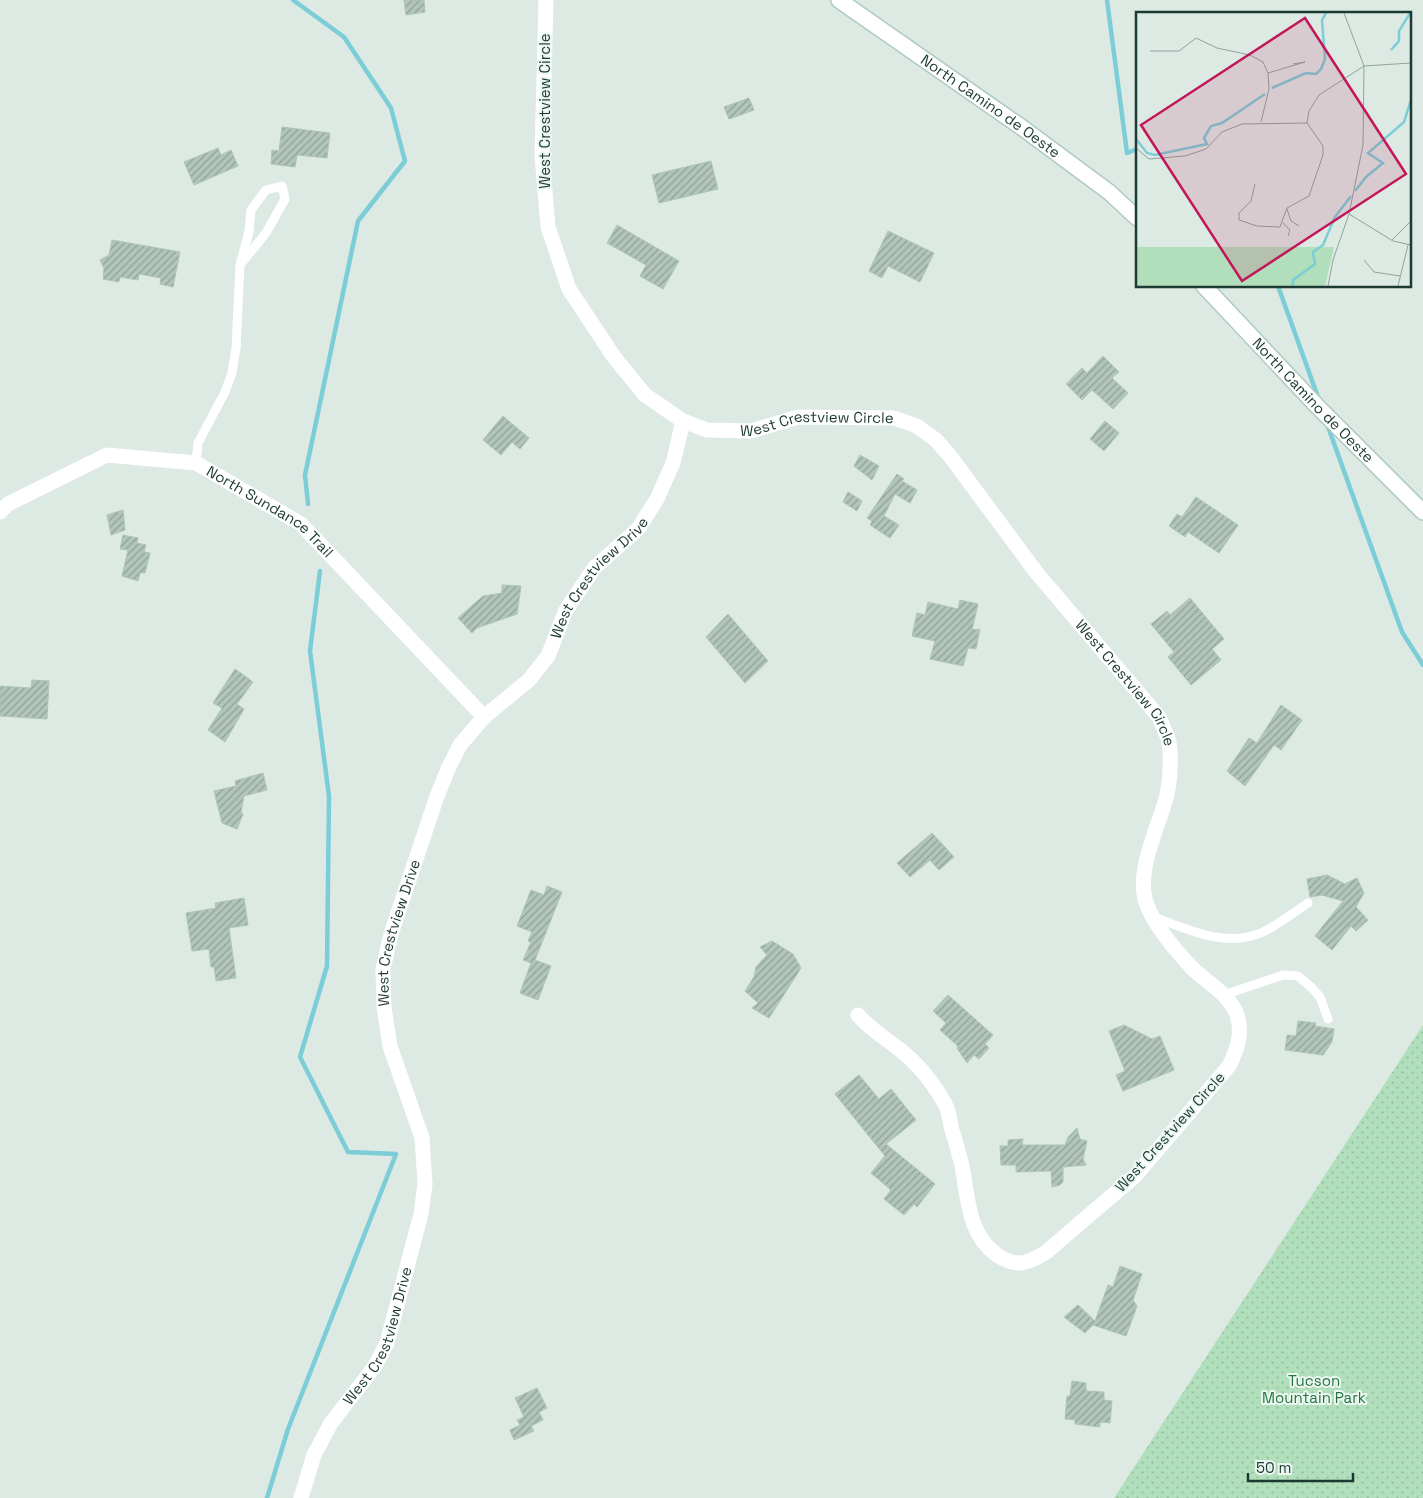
<svg xmlns="http://www.w3.org/2000/svg" width="1423" height="1498" font-family="'Space Grotesk',sans-serif">
  <defs>
    <pattern id="park-dots" width="8" height="8" patternUnits="userSpaceOnUse" patternTransform="scale(1.25)"><rect width="8" height="8" fill="#b1debb"/><path d="M2 2h.1M6 6h.1" fill="none" stroke="#98bfa1" stroke-width="1.8" stroke-linecap="round"/></pattern>
    <pattern id="building-hatch" width="6" height="6" patternUnits="userSpaceOnUse" patternTransform="scale(1.25)"><rect width="6" height="6" fill="#b1c5bc"/><path d="M-1 1l2-2M0 6l6-6M5 7l2-2" fill="none" stroke="#8fa199"/></pattern>
  </defs>
  <rect width="100%" height="100%" fill="#dceae3"/>
  <polygon fill="url(#park-dots)" points="1423,1025 1423,1498 1114,1498"/>
  <g fill="none" stroke-linecap="round" stroke-linejoin="round">
    <g stroke="#7ccdd7" stroke-width="4.5">
      <polyline points="293,0 344,37 391,108 405,161 358,221 305,475 308,504"/>
      <polyline points="1107,0 1127,153 1137,149"/>
      <polyline points="1278,286 1319,400"/>
      <polyline points="1327,424 1402,632 1423,665"/>
      <polyline points="267,1498 288,1429 396,1154 348,1152 300,1057 327,966 329,796 310,651 320,571"/>
    </g>
  </g>
  <g fill="url(#building-hatch)" stroke="#aec4ba">
    <polygon points="404,0 424,0 425,12 406,15"/>
    <polygon points="749,98 754,110 729,119 724,107"/>
    <polygon points="282,127 330,133 327,158 297,155 295,167 271,164 272,150 279,151"/>
    <polygon points="218,148 221,155 231,150 238,166 194,185 184,162"/>
    <polygon points="711,161 718,189 659,203 652,175"/>
    <polygon points="617,225 679,261 663,289 640,276 646,265 607,243"/>
    <polygon points="888,231 934,253 920,282 888,266 882,278 869,271"/>
    <polygon points="112,240 180,252 173,287 160,284 161,278 139,274 138,280 120,277 119,282 103,279 104,268 100,260 109,255"/>
    <polygon points="1103,356 1119,372 1112,378 1128,393 1113,409 1092,390 1082,400 1066,384 1082,368 1087,373"/>
    <polygon points="503,416 529,438 520,449 512,442 501,455 483,440"/>
    <polygon points="1105,421 1119,433 1104,451 1090,439"/>
    <polygon points="860,455 879,466 872,480 854,466"/>
    <polygon points="897,474 904,479 902,481 917,490 910,503 895,494 884,516 899,525 890,538 870,525 872,521 867,518"/>
    <polygon points="848,492 862,501 857,511 843,502"/>
    <polygon points="1196,497 1238,525 1219,553 1188,532 1185,537 1169,526 1177,514 1182,517"/>
    <polygon points="123,510 125,530 111,535 107,515"/>
    <polygon points="123,535 138,538 137,543 146,545 144,552 150,553 145,573 140,573 138,581 122,576 128,550 120,549"/>
    <polygon points="502,585 521,586 517,614 477,628 472,633 458,618 483,596 502,593"/>
    <polygon points="1190,598 1224,639 1212,649 1221,660 1191,685 1168,657 1174,652 1151,624 1167,611 1170,615"/>
    <polygon points="960,600 978,604 972,630 980,629 976,649 968,648 963,666 930,659 935,641 912,636 917,613 925,615 928,602 958,609"/>
    <polygon points="728,614 768,661 745,683 706,637"/>
    <polygon points="235,669 253,682 237,704 244,709 225,742 208,730 222,708 213,703"/>
    <polygon points="32,680 49,681 47,719 0,716 0,686 31,688"/>
    <polygon points="1281,705 1302,720 1281,750 1274,745 1245,786 1227,771 1249,738 1257,743"/>
    <polygon points="263,773 267,790 244,796 241,812 243,814 237,829 222,823 214,791 236,786 235,781"/>
    <polygon points="932,833 954,857 939,870 930,860 910,877 897,863"/>
    <polygon points="1327,875 1345,884 1357,878 1364,893 1356,907 1368,920 1356,931 1351,926 1332,950 1315,936 1343,901 1322,895 1310,897 1307,879"/>
    <polygon points="547,886 562,892 535,960 551,966 538,1000 520,993 531,963 523,960 531,942 528,941 532,932 517,926 531,890 544,895"/>
    <polygon points="244,898 248,925 229,928 236,978 216,981 214,967 211,967 209,949 192,951 186,913 216,908 215,903"/>
    <polygon points="772,941 793,954 801,968 769,1018 752,1008 758,1003 745,991 754,977 756,967 767,955 760,947"/>
    <polygon points="948,995 993,1035 985,1044 989,1048 979,1059 974,1055 967,1063 957,1048 958,1046 940,1030 946,1023 933,1011"/>
    <polygon points="1298,1021 1316,1023 1315,1026 1334,1029 1332,1042 1323,1055 1285,1050 1287,1035 1296,1036"/>
    <polygon points="1124,1025 1152,1039 1160,1036 1174,1070 1123,1091 1116,1075 1125,1071 1109,1031"/>
    <polygon points="859,1075 879,1099 891,1089 916,1120 886,1144 935,1184 917,1207 914,1204 904,1215 884,1199 891,1190 871,1173 885,1156 835,1094"/>
    <polygon points="1077,1128 1080,1139 1087,1141 1083,1159 1086,1165 1063,1167 1063,1182 1060,1185 1052,1187 1051,1171 1016,1172 1016,1165 1001,1165 1000,1146 1008,1146 1008,1140 1023,1139 1022,1145 1065,1145 1068,1137"/>
    <polygon points="1120,1266 1142,1274 1133,1300 1137,1306 1126,1336 1093,1325 1085,1333 1064,1317 1078,1305 1095,1321 1108,1285 1113,1287"/>
    <polygon points="1072,1381 1086,1383 1086,1391 1104,1392 1104,1400 1112,1401 1110,1423 1100,1422 1100,1427 1075,1424 1075,1420 1065,1419 1067,1396 1070,1396"/>
    <polygon points="537,1388 547,1408 539,1412 543,1420 531,1426 534,1431 514,1440 510,1430 520,1425 517,1420 524,1417 515,1398"/>
  </g>
  <g fill="none" stroke-linecap="round" stroke-linejoin="round">
    <defs>
      <g id="secondary">
        <path id="s4" d="M839,0L1024,129L1109,192L1137,218"/>
        <path id="s5" d="M1204,286L1317,406L1423,512"/>
      </g>
    </defs>
    <use href="#secondary" stroke="#aecbbf" stroke-width="18"/>
    <g stroke="#fff" stroke-width="9">
      <polyline points="196,463 198,443 225,392 232,373 236,348 240,265 266,233 285,199 282,186 266,190 251,210 249,232 240,265"/>
      <path d="M1152,916C1186,929 1226,949 1263,932C1278,925 1293,913 1308,903"/>
      <polyline points="1224,995 1283,975 1298,976 1312,988 1320,997 1328,1019"/>
    </g>
    <g stroke="#fff" stroke-width="15">
      <path id="s1" d="M546,0L542,156L548,227L569,289L614,357L645,395L683,421L707,430L751,431L798,417L894,418L917,426L936,440L950,456L1036,572L1159,717C1162,724 1165,731 1168,738C1172,753 1170,780 1167,795C1159,826 1134,874 1147,905C1155,927 1177,952 1193,969C1208,983 1230,995 1237,1015C1243,1034 1237,1050 1229,1066L1135,1176L1045,1253C1026,1264 1017,1268 997,1255C968,1235 968,1198 962,1166C959,1154 956,1142 952,1130C950,1122 949,1111 945,1104C934,1084 917,1063 899,1049C885,1038 870,1029 858,1015"/>
      <path id="s2" d="M0,512L8,504L107,455L196,463L301,524L484,717"/>
      <path id="s3" d="M301,1498L314,1455L331,1423L375,1366L387,1343L421,1214L425,1184L422,1138L390,1046L384,1007L383,969L391,934L436,799L448,769L460,745L484,717L529,680L548,656L566,610L595,567L638,529L657,499L673,463L683,421"/>
    </g>
    <use href="#secondary" stroke="#fff" stroke-width="15"/>
  </g>
  <g text-anchor="middle" stroke-width="4" stroke-linejoin="round" paint-order="stroke">
    <g font-size="15" fill="#1c3a31" stroke="#ecf7f1">
      <text dy="5" stroke="none"><textPath href="#s4" startOffset="185">North Camino de Oeste</textPath></text>
      <text transform="translate(545 111) rotate(-90)" y="5">West Crestview Circle</text>
      <text dy="5" stroke="none"><textPath href="#s5" startOffset="158">North Camino de Oeste</textPath></text>
      <text dy="5" stroke="none"><textPath href="#s1" startOffset="606">West Crestview Circle</textPath></text>
      <text dy="5" stroke="none"><textPath href="#s2" startOffset="300">North Sundance Trail</textPath></text>
      <text dy="5" stroke="none"><textPath href="#s3" startOffset="1022">West Crestview Drive</textPath></text>
      <text dy="5" stroke="none"><textPath href="#s1" startOffset="1041">West Crestview Circle</textPath></text>
      <text dy="5" stroke="none"><textPath href="#s3" startOffset="602">West Crestview Drive</textPath></text>
      <text transform="translate(1170 1132) rotate(-48)" y="5">West Crestview Circle</text>
      <text dy="5" stroke="none"><textPath href="#s3" startOffset="182">West Crestview Drive</textPath></text>
    </g>
    <g font-size="15" fill="#23753f" stroke="#ecf7f1">
      <text x="1314" y="1386">Tucson<tspan x="1314" dy="17">Mountain Park</tspan></text>
    </g>
  </g>
  <g transform="translate(1136 12)">
    <rect width="275" height="275" fill="#dceae3"/>
    <path d="M0,235H198L189,274H0Z" fill="#b1debb"/>
    <path fill="none" stroke="#7ccdd7" stroke-width="2.5" d="M255,38L263,29V19L274,1M136,76L170,61L180,62L185,57L189,47L186,8L190,1M0,127L11,141L19,143L71,132L68,126L75,114L86,111L129,82M219,179L230,165L247,151L232,141L268,110L275,88M157,274V268L179,252L177,240L187,233L199,205L215,184"/>
    <path fill="none" stroke="#8fa49c" stroke-width="1" d="M14,39H43L60,26L81,36L114,43L127,50L132,61L133,77L125,110M132,61L169,50L157,52M0,136L13,147L49,144L70,137L86,120L106,112L171,111M119,172L115,189L103,201V208L121,214L144,215L151,196L173,184L187,143V134L171,111L173,99L183,83L228,54L275,51M151,197L155,209L163,214M213,202L257,229L275,233M147,211L154,218L152,224M256,228L275,209M228,248L238,260L264,264M192,274L197,248L213,202L227,133L228,54L208,1M262,274L272,233"/>
    <path fill="#c2185b" fill-opacity="0.15" stroke="#c2185b" stroke-width="2.5" d="M169,6L270,162L106,269L5,113Z"/>
    <rect width="275" height="275" fill="none" stroke="#1c3a31" stroke-width="2.5"/>
  </g>
  <path d="M1248 1473v8h105v-8" fill="none" stroke="#1c3a31" stroke-width="2.5"/>
  <text x="1256" y="1473" font-size="15" fill="#1c3a31" stroke="#ecf7f1" stroke-width="4" paint-order="stroke">50 m</text>
</svg>
